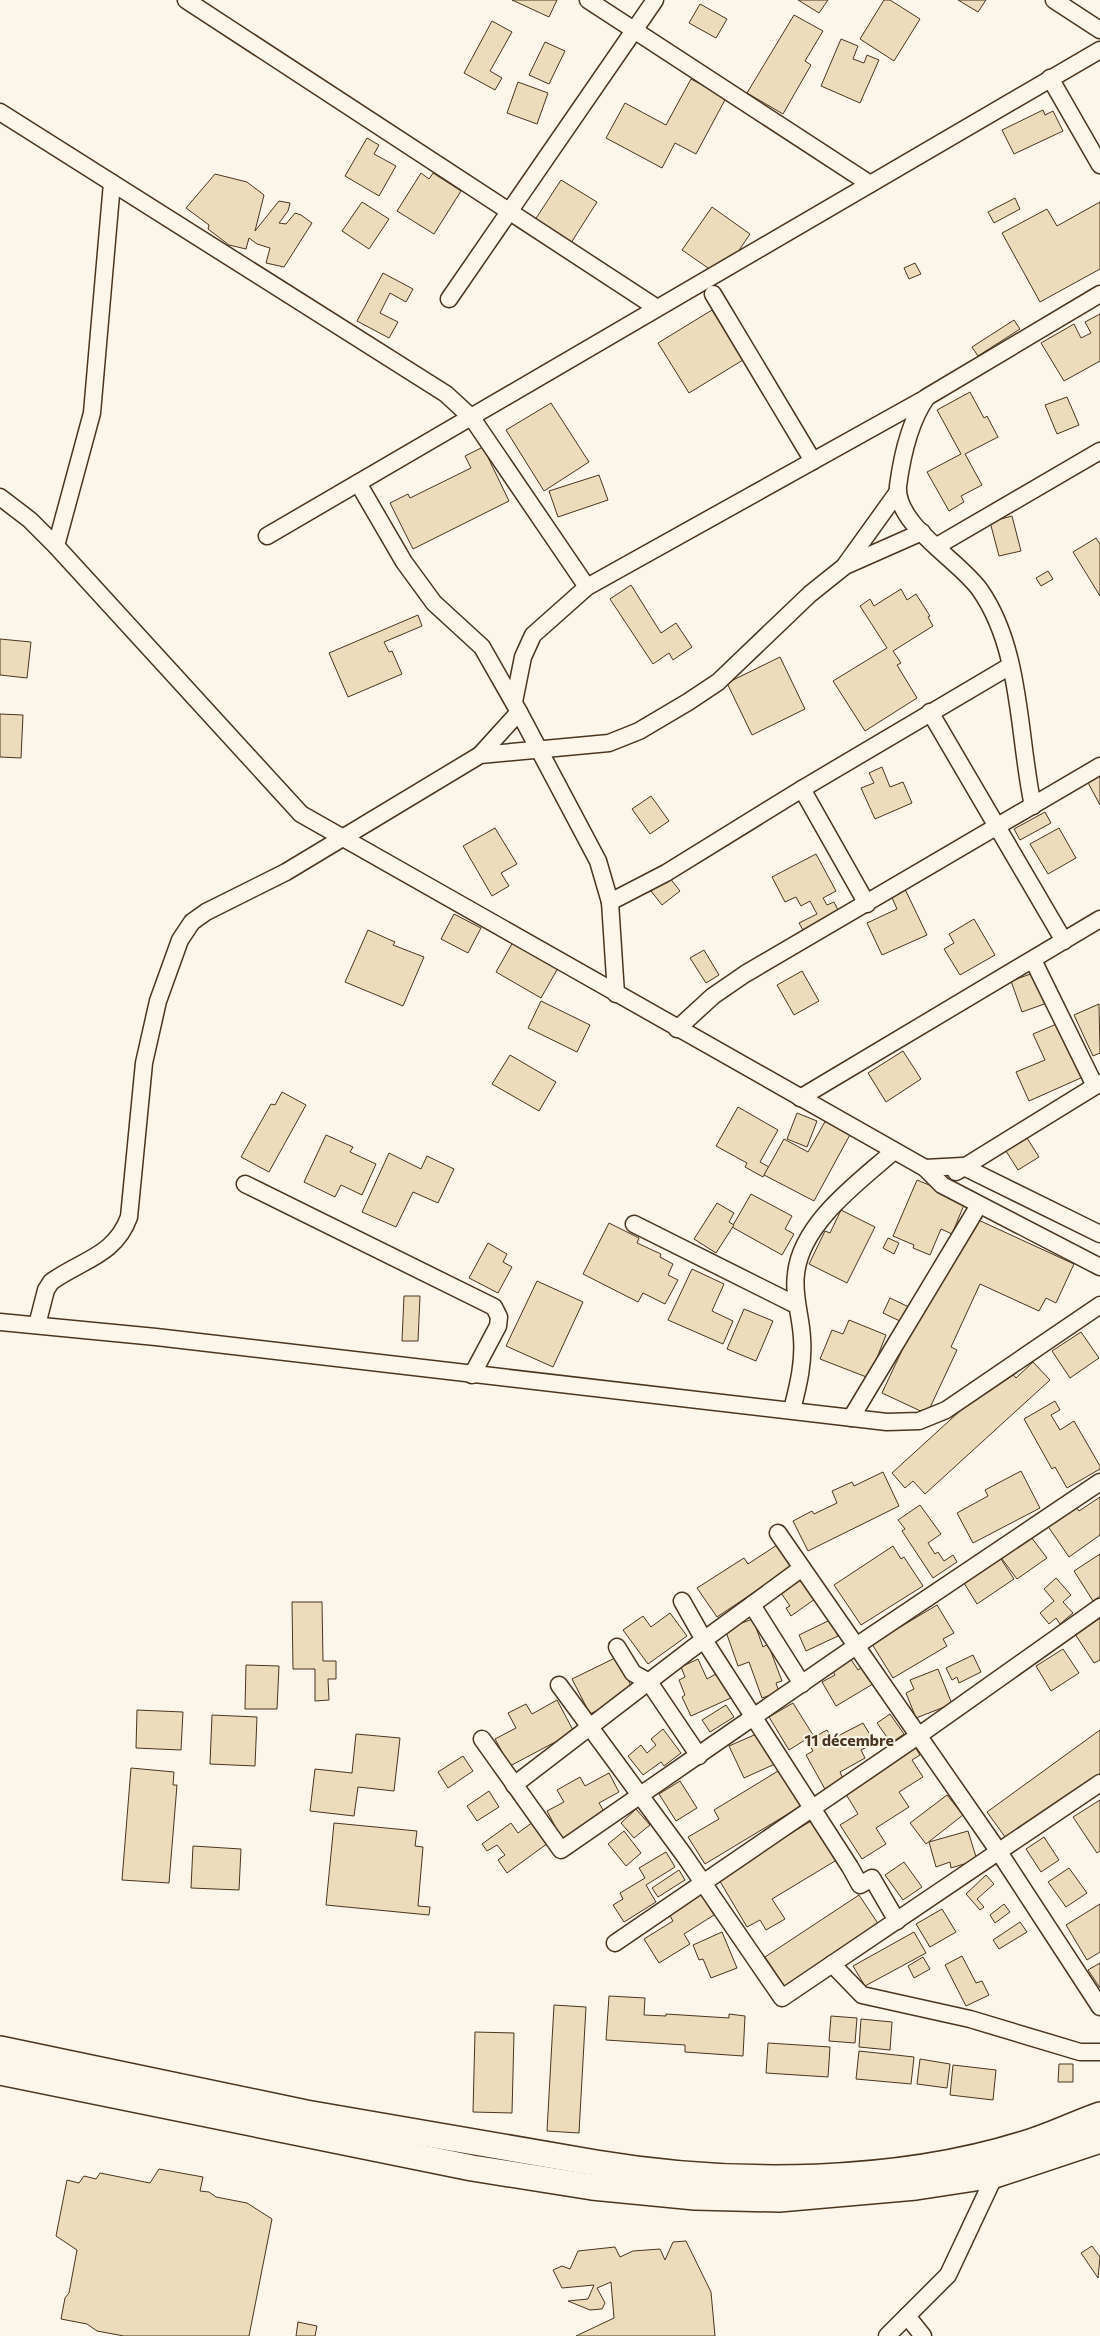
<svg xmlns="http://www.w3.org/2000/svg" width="1100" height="2336" font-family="Commissioner,sans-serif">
  <rect width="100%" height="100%" fill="#fbf6e9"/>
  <g fill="#ecdcbc" stroke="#4a3520">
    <polygon points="512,0 557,0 549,17"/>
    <polygon points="798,0 828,0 819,13"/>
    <polygon points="884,0 890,0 920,19 894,61 860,39"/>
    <polygon points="958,0 986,0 978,12"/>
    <polygon points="700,4 727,19 716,38 689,23"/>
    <polygon points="794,15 823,31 805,61 811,65 783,114 747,93"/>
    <polygon points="492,21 512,32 490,71 502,78 495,90 464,73"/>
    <polygon points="841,39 858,46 853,59 864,63 867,55 879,60 860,103 821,86"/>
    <polygon points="545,42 565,51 549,84 529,75"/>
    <polygon points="691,79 726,98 696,154 675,143 662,168 606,138 625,103 666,125"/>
    <polygon points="518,82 548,93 537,124 507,113"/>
    <polygon points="1043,110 1045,115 1053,111 1063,131 1014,154 1002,130"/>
    <polygon points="367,138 379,145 374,154 396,166 379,196 345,176"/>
    <polygon points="421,173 429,179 433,173 461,191 434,234 397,211"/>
    <polygon points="215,174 247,182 264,195 255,231 279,201 290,203 288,211 279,223 286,224 295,213 301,215 312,223 284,267 266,263 270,248 257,244 249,238 246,249 229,245 208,229 209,225 186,208"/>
    <polygon points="561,180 597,202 569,246 533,223"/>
    <polygon points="1015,198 1020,209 994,223 988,212"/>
    <polygon points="362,202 389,219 369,249 342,231"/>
    <polygon points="1100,202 1100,269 1040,302 1002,233 1047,209 1057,226"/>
    <polygon points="712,207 750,234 721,277 682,250"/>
    <polygon points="915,263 921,274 909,279 904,268"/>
    <polygon points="383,273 413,289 406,302 390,293 380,313 398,322 389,338 357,321"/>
    <polygon points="712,310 743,360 689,393 658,343"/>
    <polygon points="1100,314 1100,361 1064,381 1041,343 1074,324 1081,338 1091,333 1085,322"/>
    <polygon points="1014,320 1020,329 978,356 972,347"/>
    <polygon points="970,392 984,418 987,416 998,437 965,454 982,485 961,496 964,502 949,511 927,472 961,454 937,410"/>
    <polygon points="1067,397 1079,425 1057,434 1045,405"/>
    <polygon points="551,403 589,462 544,491 506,430"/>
    <polygon points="483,447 509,501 413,549 390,503 408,494 410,498 471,468 465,456"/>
    <polygon points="599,475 608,500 558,517 549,491"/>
    <polygon points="1012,516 1021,551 999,556 990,522"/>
    <polygon points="1096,538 1100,544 1100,596 1073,552"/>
    <polygon points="1048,571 1053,579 1041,586 1036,578"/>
    <polygon points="631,585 661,633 676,623 692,647 673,660 669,653 653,664 610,599"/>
    <polygon points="901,589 907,600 916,594 930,616 928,617 933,626 893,651 901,663 897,665 917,698 865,731 833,681 887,648 860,606 870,599 874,606"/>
    <polygon points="418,615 422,626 384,642 389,652 392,651 402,674 348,697 329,653"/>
    <polygon points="0,639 31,642 27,678 0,675"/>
    <polygon points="780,657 805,709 752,735 727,683"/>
    <polygon points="0,714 23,715 21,758 0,757"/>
    <polygon points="882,767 890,787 903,782 912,803 875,819 861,788 874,783 869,773"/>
    <polygon points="1100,772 1100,805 1086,779"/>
    <polygon points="651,796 669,821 650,834 632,809"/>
    <polygon points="1045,812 1051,823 1020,840 1014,829"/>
    <polygon points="495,828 517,864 501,873 509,886 492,896 463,846"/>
    <polygon points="1059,828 1076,858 1048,874 1030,844"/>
    <polygon points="816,854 836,891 823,898 827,905 834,902 840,914 804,932 799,923 817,914 810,901 801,906 796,897 785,902 772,877"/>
    <polygon points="669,877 680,891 662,905 651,891"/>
    <polygon points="903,885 927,935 882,955 867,923 897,909 889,891"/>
    <polygon points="454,914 481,928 468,953 441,939"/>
    <polygon points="974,919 995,955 960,975 944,949 954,943 949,934"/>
    <polygon points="368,930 395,942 393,945 424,957 403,1006 345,982"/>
    <polygon points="513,942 558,968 541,998 496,972"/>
    <polygon points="704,950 719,975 706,983 690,958"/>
    <polygon points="802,971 819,1001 794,1015 777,985"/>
    <polygon points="1036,972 1047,1003 1022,1012 1011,981"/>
    <polygon points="541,1001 590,1025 577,1052 528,1028"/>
    <polygon points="1099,1004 1100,1053 1093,1056 1074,1015"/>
    <polygon points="1059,1023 1083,1077 1029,1101 1016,1072 1045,1060 1033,1034"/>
    <polygon points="903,1051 921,1079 886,1102 868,1073"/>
    <polygon points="510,1055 556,1082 539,1111 492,1084"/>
    <polygon points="282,1092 306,1105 269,1172 241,1157 271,1104 275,1105"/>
    <polygon points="738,1107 778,1130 760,1162 769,1167 763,1177 745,1167 747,1163 716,1146"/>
    <polygon points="797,1113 817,1121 807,1147 787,1139"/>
    <polygon points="827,1118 852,1131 814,1201 764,1175 784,1139 808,1152"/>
    <polygon points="326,1135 353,1147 350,1152 376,1164 362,1195 341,1185 335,1197 304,1182"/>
    <polygon points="1027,1138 1039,1157 1018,1170 1006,1151"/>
    <polygon points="389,1153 421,1169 427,1156 454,1169 438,1203 413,1192 396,1227 362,1212"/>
    <polygon points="917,1180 966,1200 952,1234 941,1229 930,1255 913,1248 914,1245 893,1236"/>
    <polygon points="751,1194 792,1216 785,1229 794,1234 782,1255 732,1227"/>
    <polygon points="717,1203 734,1213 729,1222 734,1225 716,1253 694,1239"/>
    <polygon points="841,1210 875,1227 847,1283 809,1264 825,1231 830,1233"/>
    <polygon points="974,1218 1074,1264 1056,1303 1046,1298 1039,1311 980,1284 951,1347 957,1350 927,1414 882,1393 950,1248"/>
    <polygon points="609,1223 639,1238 637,1243 661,1254 660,1257 673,1264 668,1275 678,1280 665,1304 643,1293 638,1302 583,1274"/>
    <polygon points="888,1238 899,1243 894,1254 883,1248"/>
    <polygon points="488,1243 507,1254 503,1262 512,1267 498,1293 469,1278"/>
    <polygon points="692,1269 724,1284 712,1311 733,1321 723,1344 668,1320"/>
    <polygon points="537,1281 583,1302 553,1367 506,1346"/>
    <polygon points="404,1296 420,1296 418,1341 402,1341"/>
    <polygon points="890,1298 911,1308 904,1323 883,1313"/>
    <polygon points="744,1309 773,1321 756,1361 727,1349"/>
    <polygon points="849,1320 886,1335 869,1378 820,1359 832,1330 843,1334"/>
    <polygon points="1081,1332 1099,1358 1070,1378 1052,1351"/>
    <polygon points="1033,1362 1050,1380 925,1494 913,1481 905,1488 892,1473 1007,1368 1016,1378"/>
    <polygon points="1055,1401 1060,1410 1051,1415 1060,1430 1074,1421 1100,1466 1100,1469 1067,1488 1055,1467 1052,1469 1024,1419"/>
    <polygon points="1021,1471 1040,1508 973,1543 957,1513 988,1496 985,1490"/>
    <polygon points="883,1472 899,1506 808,1551 793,1521 812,1511 814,1514 837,1503 832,1491 852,1482 854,1486"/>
    <polygon points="1100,1497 1100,1535 1069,1557 1047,1525 1075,1505 1079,1511"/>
    <polygon points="920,1505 941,1534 928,1543 935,1554 938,1552 944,1561 953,1555 957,1562 933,1578 902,1531 905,1529 898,1520"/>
    <polygon points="1028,1533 1047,1558 1017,1579 999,1555"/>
    <polygon points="780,1543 795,1565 717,1617 697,1588 744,1558 748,1564"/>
    <polygon points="893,1546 901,1559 904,1557 923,1586 861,1625 834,1585"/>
    <polygon points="1100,1554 1100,1596 1093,1601 1074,1571"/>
    <polygon points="1001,1559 1014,1579 977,1604 964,1583"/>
    <polygon points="799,1576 815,1599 791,1616 786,1608 790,1606 779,1590"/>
    <polygon points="1056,1578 1071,1595 1063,1602 1073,1613 1060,1624 1056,1618 1049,1624 1040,1613 1054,1601 1044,1589"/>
    <polygon points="292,1602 322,1602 323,1661 336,1661 336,1679 328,1679 329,1700 315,1701 315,1669 293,1669"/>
    <polygon points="937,1605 954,1633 943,1639 947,1646 893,1678 872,1644"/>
    <polygon points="670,1613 687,1636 648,1664 623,1630 643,1616 651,1627"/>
    <polygon points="1100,1618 1100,1660 1094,1663 1075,1634"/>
    <polygon points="753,1619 763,1647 768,1644 782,1681 776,1683 779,1692 762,1698 749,1662 738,1666 725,1629"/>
    <polygon points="830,1620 838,1636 806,1651 799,1635"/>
    <polygon points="1063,1649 1079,1673 1051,1691 1036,1666"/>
    <polygon points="973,1655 981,1672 959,1683 957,1677 952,1680 946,1668"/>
    <polygon points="617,1657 634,1692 590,1714 572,1679"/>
    <polygon points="850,1658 858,1670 868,1664 878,1681 836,1706 822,1682 835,1675 832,1669"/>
    <polygon points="698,1659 707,1679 721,1671 733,1697 691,1716 682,1697 685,1695 679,1680 685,1677 681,1667"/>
    <polygon points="246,1665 279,1666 277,1709 245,1709"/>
    <polygon points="938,1669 952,1704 916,1718 906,1693 914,1689 910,1680"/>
    <polygon points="557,1700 574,1732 510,1766 495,1739 516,1728 508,1713 526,1704 532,1714"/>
    <polygon points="793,1703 813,1735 789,1750 769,1717"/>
    <polygon points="726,1705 734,1717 710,1732 702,1720"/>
    <polygon points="137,1710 183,1712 181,1750 136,1748"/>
    <polygon points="890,1714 904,1734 891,1743 877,1723"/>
    <polygon points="212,1715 257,1717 255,1766 210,1764"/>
    <polygon points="863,1723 875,1743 861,1750 865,1758 840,1772 844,1781 826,1791 806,1755 813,1751 807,1741 827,1730 832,1739"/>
    <polygon points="663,1729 681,1753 664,1766 661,1762 643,1775 628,1756 641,1745 647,1753 656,1745 651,1739"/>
    <polygon points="1100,1730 1100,1774 1008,1841 987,1812"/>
    <polygon points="761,1732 775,1764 744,1778 729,1746"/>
    <polygon points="356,1734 400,1738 394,1791 358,1787 354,1816 310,1811 315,1769 352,1773"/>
    <polygon points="915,1747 920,1755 912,1760 923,1777 899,1792 909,1807 876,1828 886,1844 862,1859 840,1825 858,1814 844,1791"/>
    <polygon points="463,1756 473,1771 448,1788 438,1772"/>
    <polygon points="131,1768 174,1772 173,1785 177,1785 169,1883 122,1880"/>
    <polygon points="783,1768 806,1803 705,1864 688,1837 719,1819 714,1810"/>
    <polygon points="609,1773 619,1792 599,1803 606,1815 562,1839 547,1811 564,1802 557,1790 580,1777 585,1786"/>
    <polygon points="680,1781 697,1808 676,1821 659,1794"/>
    <polygon points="489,1791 499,1807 477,1821 467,1806"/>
    <polygon points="947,1795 963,1815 926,1844 910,1823"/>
    <polygon points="1100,1800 1100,1851 1097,1853 1073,1817"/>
    <polygon points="636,1809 650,1825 634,1838 621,1823"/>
    <polygon points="816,1818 840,1858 772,1899 785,1919 766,1930 760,1920 747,1927 718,1878"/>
    <polygon points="533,1822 548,1843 507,1873 498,1860 505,1855 497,1845 487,1851 482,1844 511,1823 518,1833"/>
    <polygon points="334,1823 417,1831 415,1846 423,1847 418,1906 430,1907 429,1915 326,1905"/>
    <polygon points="624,1831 641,1853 626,1866 608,1844"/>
    <polygon points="968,1831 977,1860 951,1868 950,1862 936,1867 929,1842"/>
    <polygon points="1044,1837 1059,1860 1041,1872 1026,1849"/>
    <polygon points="193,1846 241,1849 239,1890 191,1888"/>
    <polygon points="666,1852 675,1867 646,1885 656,1902 624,1922 613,1905 623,1899 620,1893 645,1878 639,1868"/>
    <polygon points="904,1862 922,1887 903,1900 885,1875"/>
    <polygon points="1069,1868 1087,1893 1066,1907 1048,1882"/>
    <polygon points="679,1870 685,1880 658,1897 652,1888"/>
    <polygon points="986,1875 994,1884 977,1899 984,1907 980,1910 966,1894"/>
    <polygon points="701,1894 714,1915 684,1934 690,1944 659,1963 644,1939 673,1921 669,1914"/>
    <polygon points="859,1895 883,1931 789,1993 765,1957"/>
    <polygon points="1004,1904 1010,1912 995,1923 990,1915"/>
    <polygon points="1100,1904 1100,1952 1087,1960 1066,1925"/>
    <polygon points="942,1909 956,1932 930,1947 916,1924"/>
    <polygon points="1020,1922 1027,1932 999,1949 993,1940"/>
    <polygon points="722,1932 737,1968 711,1978 703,1959 699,1960 693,1945"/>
    <polygon points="914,1932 926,1953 865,1986 853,1966"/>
    <polygon points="962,1956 976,1983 982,1981 989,1995 966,2006 945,1965"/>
    <polygon points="923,1957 930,1969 914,1978 908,1966"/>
    <polygon points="1100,1963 1100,1988 1088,1970"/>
    <polygon points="609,1996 645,1998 644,2015 666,2016 666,2014 729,2018 729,2014 745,2016 743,2056 685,2052 685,2045 606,2040"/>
    <polygon points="554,2005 586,2007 579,2133 547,2131"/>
    <polygon points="831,2016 857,2018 855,2043 829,2041"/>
    <polygon points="861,2019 892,2022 890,2050 859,2047"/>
    <polygon points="475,2032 514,2033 512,2113 473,2112"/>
    <polygon points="768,2043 830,2047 828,2077 766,2073"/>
    <polygon points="859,2051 914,2057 911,2084 856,2079"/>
    <polygon points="920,2059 950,2064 947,2088 917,2084"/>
    <polygon points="1059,2064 1073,2064 1073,2082 1058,2082"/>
    <polygon points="953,2065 996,2070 993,2100 950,2095"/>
    <polygon points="159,2169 203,2177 200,2191 209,2192 216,2197 247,2203 272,2219 249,2336 124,2336 97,2331 87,2324 61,2319 65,2298 69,2293 77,2250 56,2236 67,2180 79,2183 84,2176 96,2179 100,2173 150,2183"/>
    <polygon points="686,2241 711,2292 715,2336 576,2336 614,2318 611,2282 597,2288 605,2303 602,2309 590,2310 568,2301 588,2299 594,2285 562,2288 553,2270 562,2266 570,2269 578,2251 615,2247 620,2257 633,2251 660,2249 665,2260 673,2242"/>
    <polygon points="1092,2246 1100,2257 1098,2278 1081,2253"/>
    <polygon points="298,2322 317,2326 315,2336 296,2336"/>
  </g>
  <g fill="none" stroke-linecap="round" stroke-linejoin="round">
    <defs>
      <g id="minor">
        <polyline points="186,0 657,308"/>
        <polyline points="588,0 870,184"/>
        <polyline points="1054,0 1100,30"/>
        <polyline points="1050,78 1100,165"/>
        <polyline points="0,112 446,394 472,418 587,587"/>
        <polyline points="713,294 813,461"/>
        <polyline points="449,299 655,0"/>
        <polyline points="358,483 404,562 434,603 482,647 519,712 598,861 610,902 616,994"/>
        <polyline points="0,497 30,520 56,546 301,814 925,1168 942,1185 1100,1267"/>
        <polyline points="267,536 1100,50"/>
        <polyline points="56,546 92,413 112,183"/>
        <polyline points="937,546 1100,451"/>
        <polyline points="846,564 897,493"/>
        <polyline points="514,702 523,657 533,635 587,587 926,398"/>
        <polyline points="930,712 1064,941"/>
        <polyline points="480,755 519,712"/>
        <polyline points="802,789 867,904"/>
        <path d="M1033,806C1018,737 1022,650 980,590C959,560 895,525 898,486C902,456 909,422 927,397L1100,294"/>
        <polyline points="610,902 666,873 802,789 1010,666"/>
        <polyline points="1033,960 1095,1086"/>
        <polyline points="677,1029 713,996 745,974 1100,766"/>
        <polyline points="800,1098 1100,919"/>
        <polyline points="925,1168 962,1166 1100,1234"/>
        <polyline points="956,1172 1100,1083"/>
        <polyline points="245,1184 494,1307 499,1317 498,1326 472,1375"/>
        <polyline points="634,1224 796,1305"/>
        <polyline points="0,1322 156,1337 887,1422 919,1421 946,1410 1100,1305"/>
        <path d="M37,1325L46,1290L51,1282C81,1260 115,1256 129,1217L144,1063L158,1001L180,940L192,922L206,912L286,872L480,755L609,743L639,731L688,702L718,682L810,594L845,566L922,532"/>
        <path d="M792,1410C798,1386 804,1363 802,1338C801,1316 793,1296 796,1274C801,1223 859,1182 894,1151"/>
        <polyline points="851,1418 979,1205"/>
        <polyline points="778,1533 999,1852 1100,2007"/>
        <polyline points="682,1601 704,1640 850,1867 860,1885 872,1878 897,1921"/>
        <polyline points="752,1605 802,1684"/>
        <polyline points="617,1647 633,1673 649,1682 699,1756"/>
        <polyline points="559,1685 684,1855 782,1998 1100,1783"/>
        <polyline points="482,1739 561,1850 856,1646 1100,1482"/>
        <polyline points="514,1785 690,1650 802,1568"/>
        <polyline points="615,1943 918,1736 1100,1607"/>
        <polyline points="832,1964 862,1995 970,2019 1080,2052 1100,2052"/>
        <polyline points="907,2316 923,2336"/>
        <polyline points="887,2336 948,2275 995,2175"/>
      </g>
      <g id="primary">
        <path d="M0,2049L306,2113L596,2163C733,2186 900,2185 1033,2141C1055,2134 1077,2123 1100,2115"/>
        <polyline points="0,2072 472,2168 592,2187 695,2197 779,2199 916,2187 995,2175 1100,2140"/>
      </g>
    </defs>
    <use href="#minor" stroke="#4a3520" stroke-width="19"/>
    <use href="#primary" stroke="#4a3520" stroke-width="28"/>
    <use href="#minor" stroke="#fbf6e9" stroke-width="16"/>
    <use href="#primary" stroke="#fbf6e9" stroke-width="25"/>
  </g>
  <g text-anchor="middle" stroke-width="4" stroke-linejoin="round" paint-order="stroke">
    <g font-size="16" font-weight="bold" fill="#4a3520" stroke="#fbf6e9">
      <text x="849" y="1746">11 décembre</text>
    </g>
  </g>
</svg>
